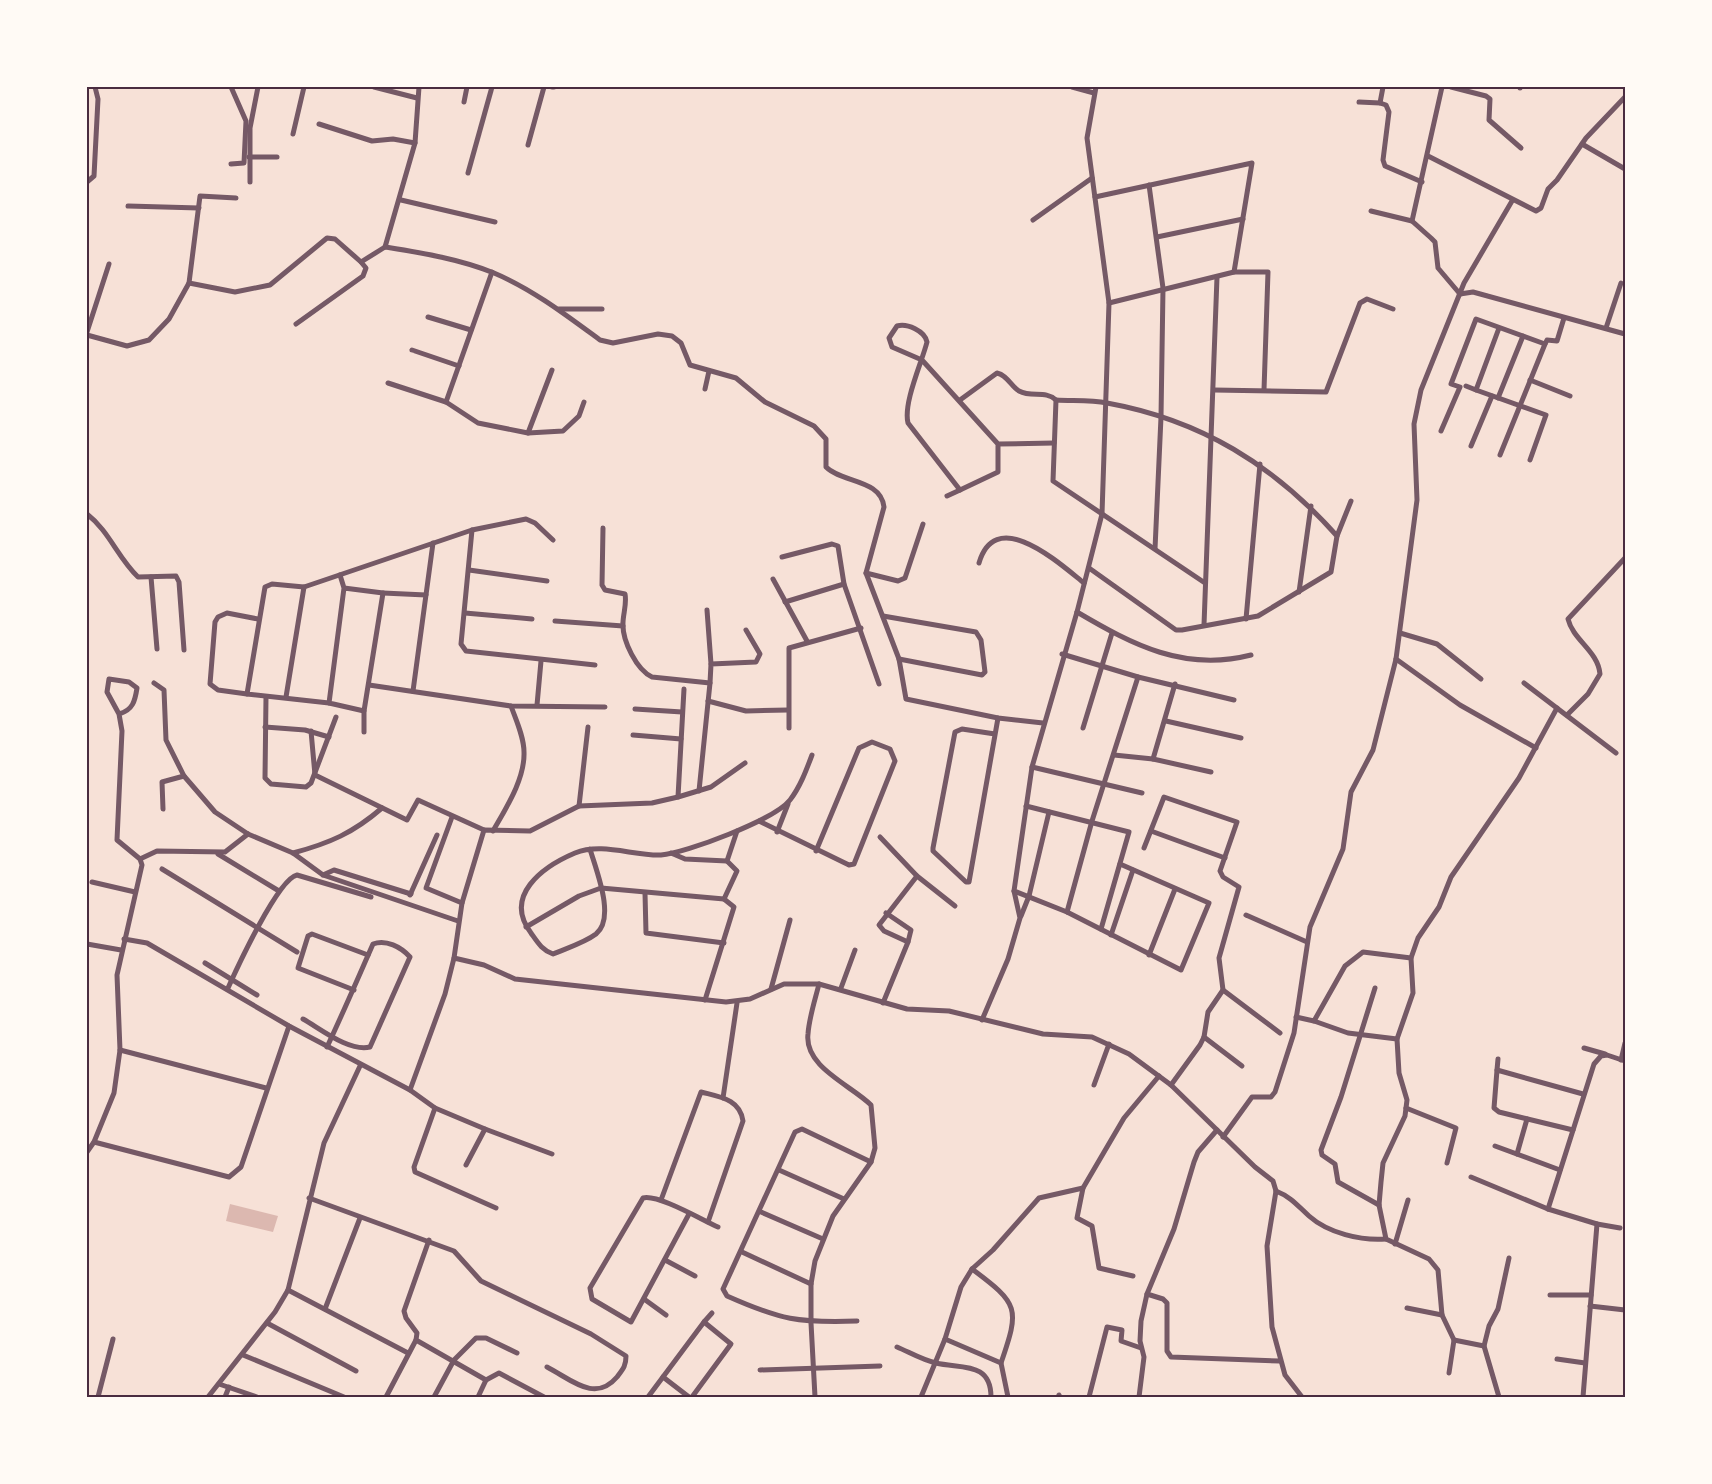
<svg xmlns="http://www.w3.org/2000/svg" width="1712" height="1484" font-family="Commissioner,sans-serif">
  <rect width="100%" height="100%" fill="#f7e1d7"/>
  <polygon fill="#dcb8b0" points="230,1204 278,1216 273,1232 226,1221"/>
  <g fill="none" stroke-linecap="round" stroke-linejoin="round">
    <g stroke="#755966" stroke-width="5">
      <polyline points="231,87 246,121 244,163 231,164"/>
      <polyline points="374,87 417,98"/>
      <polyline points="552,87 554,87"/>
      <polyline points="1072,87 1094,93"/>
      <polyline points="1383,87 1380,103 1386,105 1389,112 1383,160 1385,166 1422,182"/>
      <polyline points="1451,87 1486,96 1490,99 1489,120 1521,148"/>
      <polyline points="1520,88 1520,87"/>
      <polyline points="464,102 467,87"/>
      <polyline points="1359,102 1380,103"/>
      <polyline points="319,124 372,141 393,139 415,143"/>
      <polyline points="293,134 304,87"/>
      <polyline points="1582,144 1625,169"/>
      <polyline points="528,145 544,87"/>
      <polyline points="1428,156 1536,211 1541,208 1548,189 1557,180 1586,138 1625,97"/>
      <polyline points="249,157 277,157"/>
      <polyline points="468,173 492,87"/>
      <polyline points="87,182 94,176 98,99 95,87"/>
      <polyline points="250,182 250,128 258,87"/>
      <polyline points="1149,185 1163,288 1161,417 1155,549"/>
      <polyline points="1095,197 1252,163 1234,272"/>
      <polyline points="401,200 495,222"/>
      <polyline points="128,206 199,208"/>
      <polyline points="1371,211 1412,221 1431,238 1435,242 1438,268 1460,294"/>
      <polyline points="1033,220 1092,178"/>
      <polyline points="1412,221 1442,87"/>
      <polyline points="1157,237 1243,219"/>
      <polyline points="385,247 415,143 419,87"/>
      <path d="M189,283L235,292L270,285L327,238L335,239L361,262L385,247C422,253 460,259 494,273C532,289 566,315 600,340L613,343L658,334L672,336L681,343L690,365L736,378L765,402L814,426L826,439V467C842,483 881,479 884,507L866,573L899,659L906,699L998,718L1043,723"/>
      <polyline points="1460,294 1473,292 1625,334"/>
      <polyline points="1109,303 1234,272 1268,272 1264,390"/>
      <polyline points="559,309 602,309"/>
      <polyline points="428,317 471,330"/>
      <polyline points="296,324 363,276 366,268 361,262"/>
      <polyline points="1606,328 1621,283"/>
      <polyline points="87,332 109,264"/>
      <polyline points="87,335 127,346 149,340 169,319 189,283 200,196 236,198"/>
      <polyline points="412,350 459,366"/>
      <polyline points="1530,380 1570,396"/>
      <polyline points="388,383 446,402 478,423 528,433 563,431 579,416 584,402"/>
      <polyline points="1466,386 1476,390 1499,328"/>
      <polyline points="705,389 709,371"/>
      <polyline points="1214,390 1326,392 1360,303 1367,299 1393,309"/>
      <polyline points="1476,390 1546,415 1530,460"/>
      <polyline points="1498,398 1523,336"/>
      <path d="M960,400L997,373C1007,375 1011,386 1019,391C1032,398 1045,390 1056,400"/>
      <polyline points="446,402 492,272"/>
      <polyline points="1441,431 1460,387 1451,384 1476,319 1545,344"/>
      <polyline points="528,433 552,370"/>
      <path d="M998,444V472L960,490L908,423C903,403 922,362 927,342C925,331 907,323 897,326L889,338L892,347L922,360L998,444L1054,443"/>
      <polyline points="1471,446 1492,396"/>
      <polyline points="1500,455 1545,344 1547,340 1557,341 1564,318"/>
      <polyline points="947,496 960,490"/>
      <path d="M87,514C109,531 118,558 138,577L176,576L179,582L184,650"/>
      <path d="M603,528L602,585L605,590L625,594C627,604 623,614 623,623C622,641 637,670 652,677L710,683L699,791"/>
      <polyline points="472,530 461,644 466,651 595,665"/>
      <polyline points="1337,536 1351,501"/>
      <polyline points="782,557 832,544 838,546 844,584 879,684"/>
      <path d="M979,563C996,505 1060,564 1084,583"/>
      <path d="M1089,568L1176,630H1182L1258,616L1331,572L1337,536C1274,465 1201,420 1107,403C1091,400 1073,401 1056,400L1053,481L1205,583"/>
      <polyline points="469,570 547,581"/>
      <polyline points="866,573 898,581 905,578 923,524"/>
      <polyline points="340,575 344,588 329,703 364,711 383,593 344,588"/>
      <polyline points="151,577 157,649"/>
      <polyline points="773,579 807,641"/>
      <polyline points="1299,592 1311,506"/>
      <polyline points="383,593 426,595"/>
      <polyline points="785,602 844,584"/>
      <polyline points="707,610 711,664"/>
      <path d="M1077,612C1133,645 1184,672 1251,655"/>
      <polyline points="465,613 532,619"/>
      <polyline points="883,616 976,632 981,640 985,672 982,675 899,659"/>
      <polyline points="1246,619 1260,464"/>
      <polyline points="555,621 623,626"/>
      <polyline points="1204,625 1217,277"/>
      <polyline points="1400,633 1437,644 1481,679"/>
      <polyline points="1062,654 1138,677 1234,700"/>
      <polyline points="1396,659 1460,705 1536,748"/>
      <polyline points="154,683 164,690 166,740 184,776 215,812 248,834 293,853 323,875 458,921"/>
      <polyline points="710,683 711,664 756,662 760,654 746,630"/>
      <polyline points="1524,683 1616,753"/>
      <polyline points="369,685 511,706 605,707"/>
      <polyline points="413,691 433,543"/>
      <polyline points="247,694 218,690 210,684 215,622 218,617 227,613 258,619"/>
      <polyline points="266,697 265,778 271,784 306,787 311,783 336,717"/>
      <polyline points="286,697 304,587"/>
      <polyline points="708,701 746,711 788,710"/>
      <polyline points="329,703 247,694 265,587 272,584 304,587 472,530 526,519 535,523 553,540"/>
      <polyline points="537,705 541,661"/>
      <polyline points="635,709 682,712"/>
      <path d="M1567,715L1588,694L1600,674C1598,651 1573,640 1568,619L1625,558"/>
      <polyline points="1166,721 1241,738"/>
      <polyline points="265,727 305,730 329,737"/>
      <polyline points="789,728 789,648 861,628"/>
      <polyline points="1083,728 1112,633"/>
      <polyline points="311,731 315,775 407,820 418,800 484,830"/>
      <polyline points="364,732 364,711"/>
      <polyline points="995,734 962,729 955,732 933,848 933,851 966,882 969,882 998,718"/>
      <polyline points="633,735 681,739"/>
      <polyline points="1114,755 1153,759 1211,772"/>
      <polyline points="1153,759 1175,684"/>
      <polyline points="1032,767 1142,793"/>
      <polyline points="678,797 684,689"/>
      <polyline points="579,806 588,727"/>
      <polyline points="1026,806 1129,832 1101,929"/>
      <polyline points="163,809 162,782 184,776"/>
      <polyline points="452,817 426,888 462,903"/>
      <polyline points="759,821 849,865 854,864 895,761 890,749 872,742 859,748 816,851"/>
      <path d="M493,831C506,808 525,779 524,752C524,737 516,720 511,706"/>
      <polyline points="1151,831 1225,858"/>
      <polyline points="777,832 788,804"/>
      <polyline points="880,837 917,876 955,906"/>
      <polyline points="1144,848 1164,797 1237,822 1220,871 1223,877 1239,887 1219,958 1223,990 1208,1012 1204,1037 1200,1045 1171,1085"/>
      <path d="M590,849C596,870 616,918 596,934C584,943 567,948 553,954C542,950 538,943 531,933C503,896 542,867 575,853C602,842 633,856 661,855C686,853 774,820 790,800C800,787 806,771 812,755"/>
      <path d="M293,853C330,843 353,833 382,808"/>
      <polyline points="671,853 685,859 727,861"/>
      <polyline points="218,854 279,891"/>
      <polyline points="140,859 157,851 225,852 248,834"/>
      <polyline points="162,869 297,952"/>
      <polyline points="323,875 334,870 411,894"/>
      <polyline points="92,882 135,892"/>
      <polyline points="1014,891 1067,912 1181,970 1209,903 1120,864"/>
      <polyline points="645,893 646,933 724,943"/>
      <polyline points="410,895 437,835"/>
      <polyline points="1067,912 1092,821 1138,677"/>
      <polyline points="886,913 911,930 908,942"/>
      <polyline points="1246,915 1307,942"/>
      <polyline points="1021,916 1029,896 1049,812"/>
      <polyline points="526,927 579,896 601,888 724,899"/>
      <polyline points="1111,935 1133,870"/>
      <polyline points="124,939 147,943 289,1026 410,1090 445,994 454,958 484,965 515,979 726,1002 750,999 784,984 819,984 907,1009 949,1011 1043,1034 1092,1037 1129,1054 1171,1085 1255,1167 1273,1181 1276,1191 1267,1246 1272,1327 1285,1375 1302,1397"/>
      <polyline points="87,944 121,950"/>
      <polyline points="1149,955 1175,889"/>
      <polyline points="454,958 462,903 484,830 530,831 579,806 652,803 678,797 711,787 745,763"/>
      <polyline points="205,963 257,995"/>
      <path d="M228,988C237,968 278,879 297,875L371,897"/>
      <polyline points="841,988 855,950"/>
      <polyline points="1375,988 1341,1097 1321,1150 1322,1155 1335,1164 1338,1182 1379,1205"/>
      <polyline points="771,989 790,920"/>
      <polyline points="354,990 298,968 308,936 312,934 368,955"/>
      <polyline points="1223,990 1280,1033"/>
      <polyline points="705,1000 734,907 724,899 737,871 727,861 737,831"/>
      <polyline points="883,1003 908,942 884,931 879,925 917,876"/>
      <polyline points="1296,1017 1314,1021 1345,966 1363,952 1411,958"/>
      <path d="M303,1019C321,1029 349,1052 370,1047L410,957C401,947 386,939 373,944C358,978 343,1013 327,1047"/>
      <polyline points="982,1020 1008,959 1020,918 1014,891 1032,767 1077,612 1102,514 1109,303 1087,138 1096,87"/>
      <polyline points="1314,1021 1348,1033 1397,1039"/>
      <polyline points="1204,1037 1242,1066"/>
      <polyline points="1584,1048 1605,1054"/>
      <polyline points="120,1050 266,1088"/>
      <polyline points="1621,1060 1625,1043"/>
      <polyline points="1497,1070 1498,1059"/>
      <polyline points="1094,1085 1109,1044"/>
      <polyline points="410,1090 435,1108 414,1167 415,1172 496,1208"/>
      <polyline points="723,1098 737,1003"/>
      <polyline points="435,1108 485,1129 466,1165"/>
      <polyline points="1406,1108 1456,1128 1447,1163"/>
      <polyline points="485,1129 552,1154"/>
      <polyline points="1217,1130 1198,1152 1194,1162 1174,1229 1147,1294 1163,1299 1167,1303 1167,1351 1171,1357 1280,1361"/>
      <polyline points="1573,1130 1499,1112 1494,1108 1497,1070 1583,1094"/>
      <polyline points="1223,1137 1252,1097 1271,1097 1275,1092 1294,1033 1310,927 1343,849 1351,792 1373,750 1396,659 1417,500 1414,424 1421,390 1464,283 1512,201"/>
      <polyline points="94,1142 229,1177 241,1167 289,1026"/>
      <polyline points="1495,1146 1560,1170"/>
      <path d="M87,1152L94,1142L114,1093L120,1050L117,975L142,865L140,859L117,840L122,731L119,714L107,692L109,679L129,682L137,688C135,701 133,710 119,714"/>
      <polyline points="1517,1154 1527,1119"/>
      <polyline points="779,1170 844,1199"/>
      <polyline points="1471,1177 1548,1209 1597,1224 1583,1397"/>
      <polyline points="1083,1188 1077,1218 1092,1226 1099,1268 1133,1276"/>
      <path d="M1276,1191C1291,1197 1297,1205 1309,1216C1328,1233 1361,1241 1386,1239"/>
      <path d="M309,1198L454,1251L481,1281L591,1334L626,1356C626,1366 623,1369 617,1377C595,1403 572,1380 547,1367"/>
      <path d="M661,1200L701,1092C720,1097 740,1099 743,1121L708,1222"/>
      <polyline points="1548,1209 1594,1064 1601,1056 1607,1055 1625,1061"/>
      <polyline points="761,1212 823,1239"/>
      <path d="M689,1214L631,1322L592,1299L590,1288L643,1198C658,1194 702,1220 718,1227"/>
      <polyline points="1597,1224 1620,1228"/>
      <polyline points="429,1240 404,1311 406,1318 417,1333 416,1340 486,1380 499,1373 544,1397"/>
      <polyline points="1395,1244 1408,1200"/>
      <polyline points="742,1252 811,1284"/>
      <polyline points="665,1260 695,1276"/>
      <path d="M972,1269C1019,1304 1020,1308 1001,1363"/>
      <polyline points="288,1290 408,1353"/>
      <polyline points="1550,1295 1591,1295"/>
      <polyline points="644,1299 666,1315"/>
      <polyline points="1590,1306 1625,1310"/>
      <polyline points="1407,1308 1442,1315"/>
      <polyline points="325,1309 360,1218"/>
      <path d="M857,1321C798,1323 781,1320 727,1296L723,1289L795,1132L802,1129L871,1162"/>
      <polyline points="267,1323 356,1371"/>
      <polyline points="1454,1340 1484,1346"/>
      <path d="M897,1347C909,1352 922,1360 936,1363C961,1369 991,1361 991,1397"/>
      <polyline points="243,1355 344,1397"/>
      <polyline points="1557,1359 1585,1363"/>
      <polyline points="760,1370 880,1366"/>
      <polyline points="1449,1373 1454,1340 1442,1315 1438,1270 1429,1259 1386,1239 1379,1205 1381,1182 1383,1163 1405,1116 1407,1100 1399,1073 1397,1039 1413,993 1411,958 1418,938 1439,907 1451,877 1519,778 1557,708"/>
      <polyline points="663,1377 689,1397"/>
      <polyline points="219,1384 257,1397"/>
      <polyline points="1059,1395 1060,1397"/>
      <polyline points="98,1397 113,1339"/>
      <polyline points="208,1397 275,1312 288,1290 324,1143 360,1066"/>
      <polyline points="225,1397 229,1387"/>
      <polyline points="386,1397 416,1340"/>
      <polyline points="434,1397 454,1360 476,1338 486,1338 517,1353"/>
      <polyline points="478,1397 486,1380"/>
      <polyline points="648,1397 704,1322"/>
      <polyline points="692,1397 731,1344 704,1322 712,1313"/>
      <path d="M815,1397L811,1323V1284L815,1261L833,1216L871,1162L875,1148L871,1105C851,1085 804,1067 808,1034C809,1018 815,1000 819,984"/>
      <polyline points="921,1397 945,1339"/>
      <polyline points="1008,1397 1001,1363 945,1339 961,1287 972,1269 993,1250 1039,1198 1083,1188 1124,1118 1159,1076"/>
      <polyline points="1089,1397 1107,1327 1122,1330 1121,1341 1141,1348"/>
      <polyline points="1139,1397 1144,1357 1140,1341 1141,1321 1147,1294"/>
      <polyline points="1499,1397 1484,1346 1489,1326 1498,1309 1509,1258"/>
    </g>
  </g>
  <rect width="1712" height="1484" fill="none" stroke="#fffaf5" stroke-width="177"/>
  <rect x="88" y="88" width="1536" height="1308" fill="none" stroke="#4a2c40" stroke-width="2"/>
</svg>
